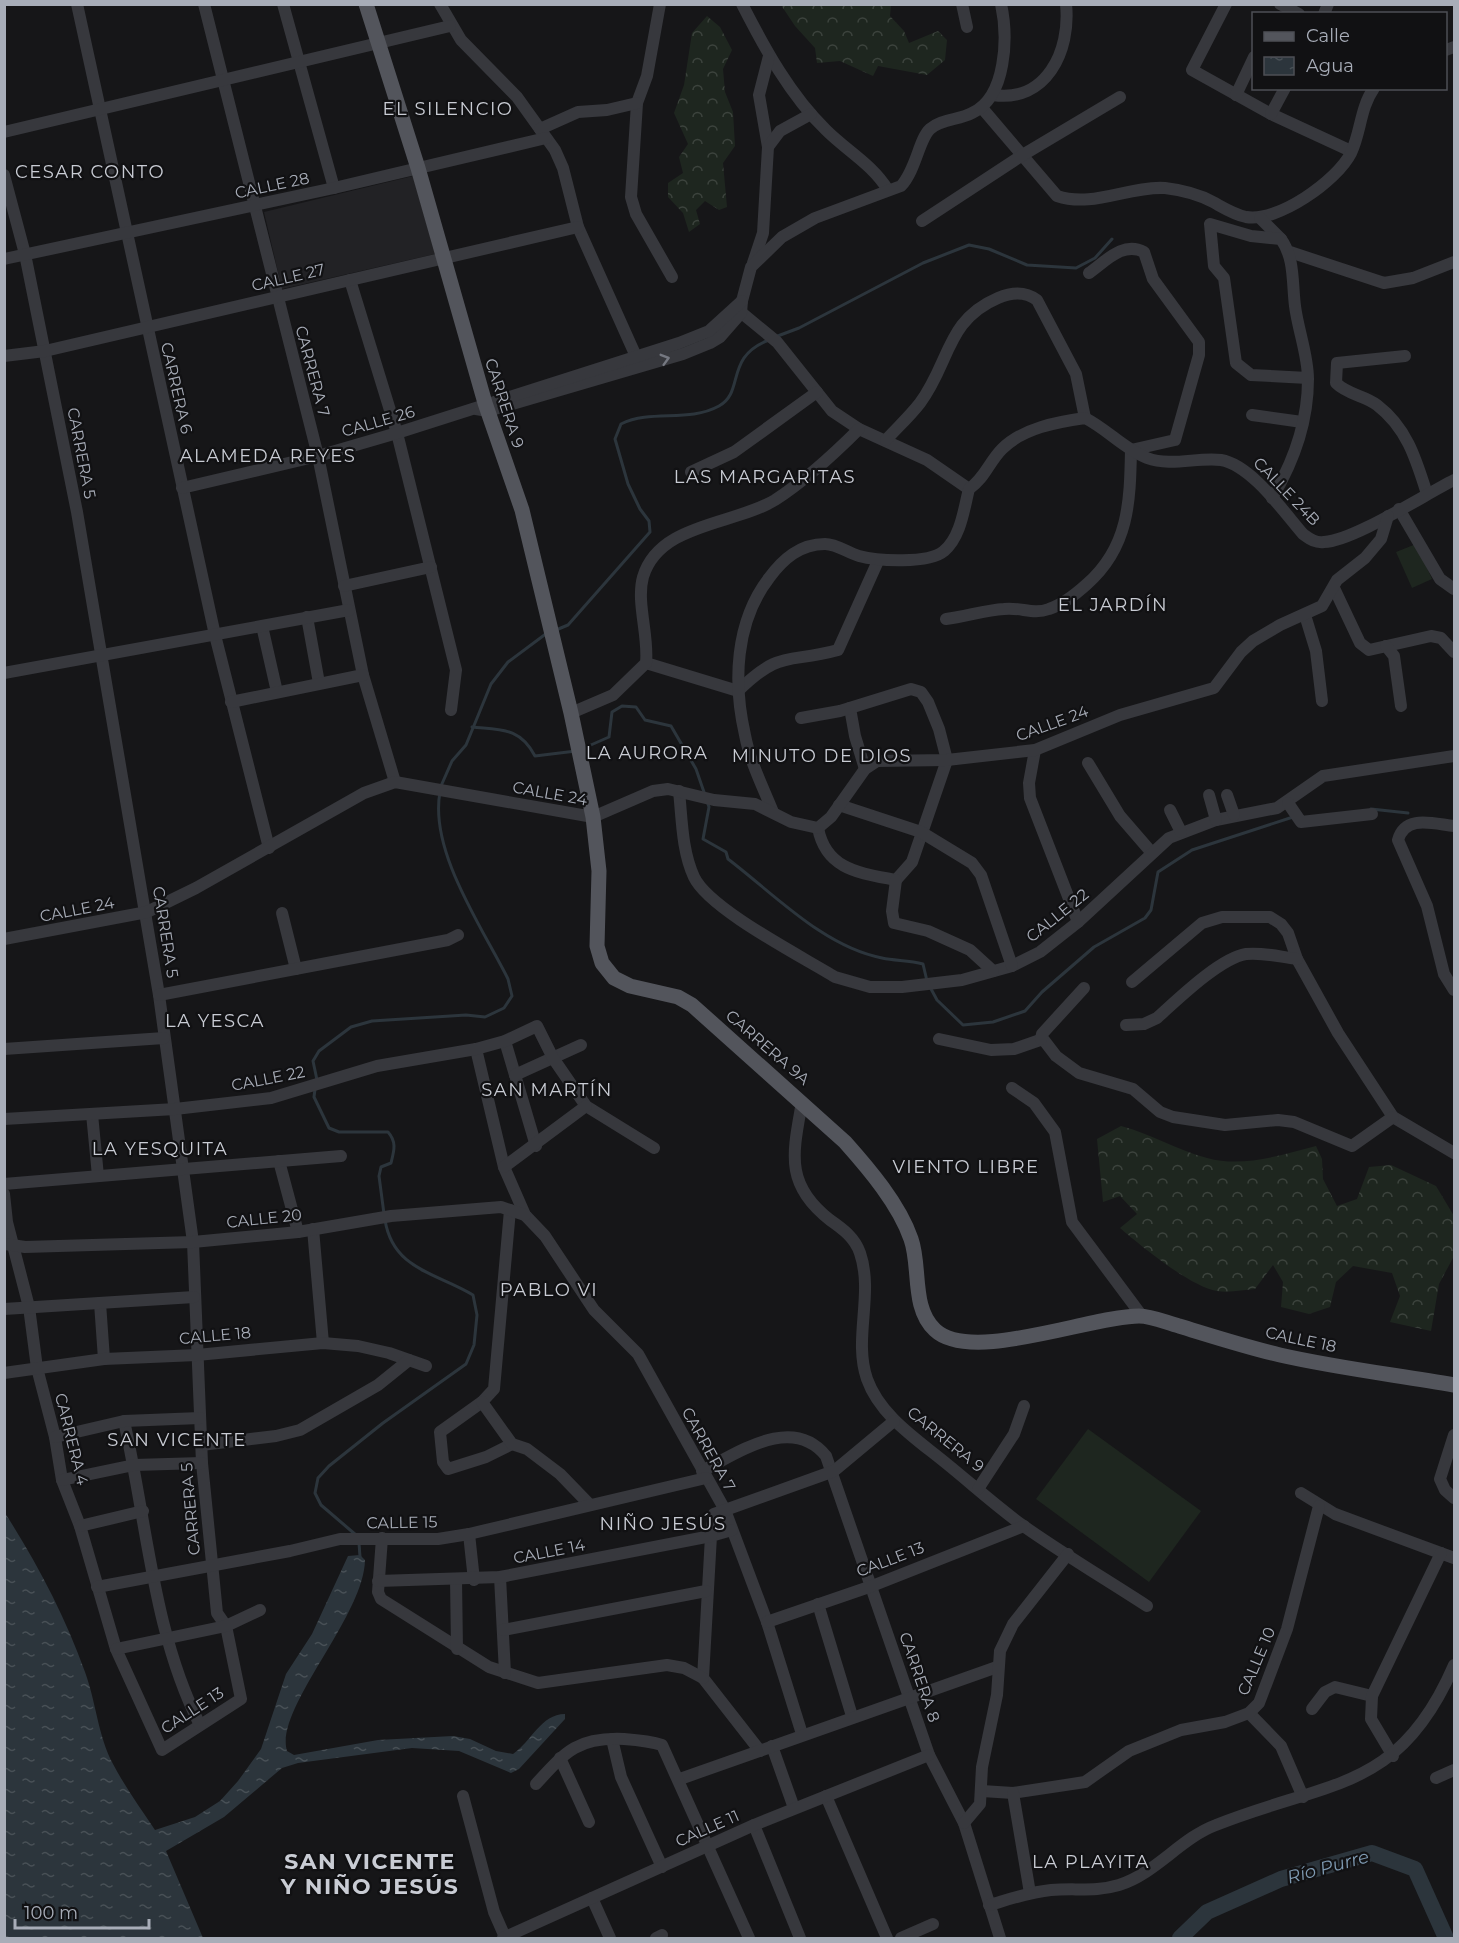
<svg xmlns="http://www.w3.org/2000/svg" width="1459" height="1943" font-family="Montserrat,sans-serif">
  <defs>
    <pattern id="forest-crowns" width="20" height="18" patternUnits="userSpaceOnUse" patternTransform="scale(1.5)"><rect width="20" height="18" fill="#1e261f"/><path d="M2 6a3 3 0 1 1 6 0M12 15a3 3 0 1 1 6 0" fill="none" stroke="#3c433d"/></pattern>
    <pattern id="water-ripples" width="26" height="14" patternUnits="userSpaceOnUse" patternTransform="scale(1.5)"><rect width="26" height="14" fill="#2c353c"/><path d="M2 4q2-2 4 0t4 0M15 11q2-2 4 0t4 0" fill="none" stroke="#485056"/></pattern>
  </defs>
  <rect width="100%" height="100%" fill="#161618"/>
  <polygon fill="#222225" points="413,176 435,254 282,289 264,212"/>
  <g fill="#1e261f">
    <polygon points="1416,544 1432,579 1412,588 1396,552"/>
    <polygon points="1088,1429 1201,1511 1149,1582 1036,1499"/>
  </g>
  <g fill="url(#forest-crowns)">
    <polygon points="781,5 891,5 890,16 904,31 909,43 938,31 947,40 945,60 927,75 878,66 873,76 840,61 817,63 815,48 795,26"/>
    <polygon points="707,16 720,27 732,50 723,69 725,92 733,112 735,146 723,163 727,207 719,210 705,201 696,210 700,224 689,232 683,213 668,197 668,183 683,173 679,157 688,144 674,113 684,85 692,33"/>
    <path d="M1121,1126C1151,1134 1177,1150 1207,1158C1243,1168 1281,1155 1316,1146L1322,1159L1323,1179L1337,1206L1357,1199L1369,1167L1391,1165L1436,1186L1454,1216V1256L1439,1284L1431,1331L1390,1322L1400,1296L1392,1273L1353,1266L1336,1282L1330,1307L1309,1314L1281,1307L1283,1282L1273,1265L1255,1289C1243,1290 1229,1293 1217,1291C1191,1287 1141,1246 1120,1228L1137,1214L1120,1196L1103,1202L1097,1139Z"/>
  </g>
  <path fill="url(#water-ripples)" d="M5,1513C37,1563 65,1616 85,1672C96,1702 98,1736 113,1764C125,1787 141,1809 155,1830L195,1817L220,1801L238,1781L261,1749L286,1674L312,1634L348,1556L360,1555L365,1560C364,1617 274,1709 287,1751L294,1755L378,1740L453,1736L470,1739L496,1751L513,1754C531,1742 541,1714 565,1714V1719L519,1769L511,1773L459,1751L412,1748L298,1763L282,1768L224,1817L166,1851L203,1938H5Z"/>
  <g fill="none" stroke-linecap="round" stroke-linejoin="round">
    <g stroke="#2c353c" stroke-width="3">
      <polyline points="775,337 799,328 923,263 969,245 989,249 1027,265 1076,268 1095,258 1112,239"/>
      <path d="M556,630L568,625L650,532L649,521L640,509L628,484L615,439L621,424C652,409 688,423 719,406C745,392 724,357 769,340"/>
      <path d="M472,727C501,730 520,727 535,756L576,751"/>
      <polyline points="584,748 609,737 612,712 622,706 636,707 645,720 671,726 696,769 705,795"/>
      <polyline points="441,786 452,761 466,745 491,684 508,662 547,633"/>
      <path d="M707,801L709,807L703,839L726,852L728,859C774,894 824,947 882,958C896,961 909,960 923,964L927,981"/>
      <polyline points="1371,809 1408,813"/>
      <polyline points="930,987 937,1000 963,1025 993,1022 1025,1011 1042,992 1094,947 1145,918 1151,910 1158,872 1192,850 1293,817"/>
      <path d="M317,1080L313,1061L319,1051L351,1027L372,1021L466,1015L485,1017L504,1008L512,996L508,979C482,927 429,851 440,792"/>
      <path d="M315,1089L314,1097L329,1128L339,1132H388C397,1142 394,1151 391,1163L381,1167L379,1176L384,1214"/>
      <path d="M356,1535L321,1505L315,1493L318,1478L329,1466L383,1423L466,1364L474,1345L477,1315L473,1295C437,1273 393,1270 385,1220"/>
      <polyline points="359,1543 360,1557"/>
    </g>
    <polyline stroke="#2c353c" stroke-width="16" points="1180,1938 1207,1912 1281,1879 1372,1853 1415,1869 1446,1938"/>
    <g stroke="#37383d" stroke-width="12">
      <polyline points="77,4 215,635 269,848"/>
      <polyline points="204,4 318,456 363,675 395,782"/>
      <polyline points="283,4 334,188"/>
      <polyline points="440,4 461,40 517,97 555,150 563,168 578,227 639,363"/>
      <polyline points="660,4 647,76 637,103 631,197 636,214 672,277"/>
      <path d="M742,4C765,49 790,95 826,130C847,151 872,164 888,190"/>
      <polyline points="962,4 967,27"/>
      <polyline points="1226,4 1192,70 1271,114 1351,151"/>
      <polyline points="1280,4 1299,14"/>
      <polyline points="1324,14 1328,4"/>
      <polyline points="1446,50 1454,47"/>
      <path d="M993,95C1046,103 1071,51 1066,4"/>
      <polyline points="1236,95 1254,57"/>
      <path d="M982,108L1057,196C1093,208 1128,186 1165,188C1182,190 1198,194 1213,202C1224,208 1233,214 1246,217C1277,223 1337,181 1351,153C1361,132 1360,108 1374,88"/>
      <polyline points="1271,114 1285,88"/>
      <polyline points="540,129 578,112 607,110 637,103"/>
      <polyline points="4,132 450,26"/>
      <polyline points="768,147 759,95 769,56"/>
      <polyline points="4,175 25,254 77,512 159,995 193,1242 202,1463 217,1613 226,1626 241,1699 162,1750 116,1649 80,1526 62,1480 55,1437 37,1368 29,1307 7,1222 4,1194"/>
      <polyline points="1260,218 1281,239"/>
      <polyline points="922,221 1021,156 1120,97"/>
      <polyline points="1290,252 1384,283 1413,278 1454,262"/>
      <polyline points="4,259 334,188 546,138"/>
      <polyline points="753,263 763,233 768,147 780,131 811,114"/>
      <path d="M1089,273C1106,261 1123,241 1144,252L1153,279L1199,342V355L1175,440L1131,450"/>
      <polyline points="350,280 397,433 453,658 456,670 451,710"/>
      <polyline points="737,309 777,342 832,411 859,429 927,460 969,489"/>
      <polyline points="4,356 45,351 578,227"/>
      <path d="M1405,356L1337,363L1336,383C1348,395 1364,395 1377,405C1407,428 1416,459 1427,494"/>
      <path d="M476,409L488,411L683,354L710,343L720,337L741,313L742,301L751,267L782,237L815,218L901,186C916,170 919,139 930,129C941,119 959,120 972,113C1007,97 1008,36 1001,4"/>
      <polyline points="1252,415 1302,422"/>
      <path d="M886,440C897,428 910,416 920,403C950,363 946,320 998,298C1012,292 1025,291 1037,300L1076,374L1085,418"/>
      <polyline points="691,472 734,452 817,392"/>
      <polyline points="182,488 318,456 397,433 679,343 709,331 742,301"/>
      <path d="M1272,498C1293,463 1308,421 1308,379C1308,355 1298,330 1295,306C1292,283 1295,259 1281,239L1251,236L1210,224L1214,266L1224,278L1236,363L1251,375L1308,378"/>
      <polyline points="1399,509 1440,579 1454,589"/>
      <polyline points="344,586 431,567"/>
      <polyline points="1334,588 1360,643 1369,650 1431,636 1441,638 1454,652"/>
      <polyline points="1305,615 1316,651 1322,701"/>
      <polyline points="307,617 319,683"/>
      <path d="M946,619C965,617 985,610 1004,609C1021,607 1033,615 1049,609C1064,604 1076,594 1087,584C1129,547 1130,502 1131,450"/>
      <polyline points="262,626 277,692"/>
      <polyline points="1386,646 1394,656 1401,706"/>
      <path d="M646,663L738,691C781,649 787,664 838,650L878,561"/>
      <polyline points="4,673 349,610"/>
      <polyline points="231,702 363,675"/>
      <polyline points="850,708 855,736 865,769"/>
      <path d="M571,713L613,695L646,663C649,636 636,602 643,577C659,523 734,525 775,500C806,480 833,455 859,429"/>
      <path d="M801,718L840,711L911,689L921,692L928,702L939,729L947,760L912,862L896,880C860,873 826,870 818,828"/>
      <polyline points="1035,750 1029,783 1030,798 1078,922"/>
      <polyline points="1088,763 1120,816 1152,853"/>
      <path d="M679,791C682,820 682,851 694,877C709,909 801,956 835,977L870,987H902L962,980L1012,966L1040,952L1078,922L1169,838L1216,820L1277,808L1323,776L1454,756"/>
      <polyline points="1209,795 1216,820"/>
      <polyline points="1227,795 1234,815"/>
      <polyline points="1288,803 1301,822 1372,814"/>
      <polyline points="839,805 921,832 972,863 981,875 1012,966"/>
      <polyline points="1170,810 1181,832"/>
      <path d="M773,812C763,787 750,762 745,735C733,683 735,622 769,578C783,559 800,544 825,544C837,544 848,553 859,556C877,561 929,564 944,551C961,537 964,508 969,489C985,478 989,462 1002,449C1023,428 1057,422 1085,418C1107,429 1124,449 1147,458C1171,467 1197,457 1221,460C1251,465 1283,511 1303,534C1310,539 1315,543 1324,542C1353,541 1424,495 1454,480"/>
      <path d="M1454,826C1434,824 1405,814 1398,840L1427,906L1444,974L1454,990"/>
      <polyline points="896,880 892,911 894,923 928,931 970,950 993,971"/>
      <polyline points="282,913 296,969"/>
      <polyline points="4,939 147,912 196,888 364,793 395,782 593,817 653,791 668,789 714,800 755,804 791,822 818,828 831,817 865,769 877,761 947,760 1035,750 1120,715 1214,688 1241,652 1253,641 1280,625 1322,606 1337,580 1365,558 1381,539 1388,516"/>
      <polyline points="1132,982 1202,923 1222,917 1270,917 1281,924 1288,933 1297,959 1338,1033 1393,1117 1454,1153"/>
      <polyline points="159,995 448,940 458,935"/>
      <path d="M1126,1025L1144,1024L1157,1018C1177,1000 1220,958 1246,954C1263,952 1280,957 1297,959"/>
      <polyline points="939,1039 991,1050 1014,1049 1043,1039 1056,1056 1079,1073 1133,1089 1160,1112 1173,1117 1225,1125 1278,1120 1294,1122 1352,1146 1393,1117"/>
      <polyline points="1041,1039 1042,1034 1084,988"/>
      <polyline points="505,1041 536,1146"/>
      <polyline points="4,1049 164,1038"/>
      <polyline points="476,1049 504,1167 525,1215 545,1236 594,1310 638,1354 725,1510 767,1622 802,1734"/>
      <polyline points="515,1075 581,1045"/>
      <polyline points="1012,1088 1034,1103 1055,1132 1072,1222 1142,1316"/>
      <path d="M802,1102C793,1153 784,1184 830,1220C843,1229 855,1238 860,1253C874,1294 853,1339 867,1379C880,1416 918,1440 947,1464C973,1485 998,1508 1025,1527C1065,1555 1107,1580 1147,1606"/>
      <polyline points="92,1114 98,1176"/>
      <polyline points="4,1119 175,1109 271,1098 377,1066 476,1049 505,1041 537,1026 553,1058 586,1106 654,1148"/>
      <polyline points="279,1161 298,1232"/>
      <polyline points="504,1167 586,1106"/>
      <polyline points="4,1184 341,1156"/>
      <polyline points="510,1210 494,1389 482,1402 440,1432 443,1462 448,1469 486,1457 512,1444"/>
      <polyline points="313,1229 323,1343"/>
      <polyline points="5,1244 25,1247 193,1242 298,1232 391,1216 501,1207 525,1215"/>
      <polyline points="100,1303 104,1359"/>
      <polyline points="4,1309 194,1297"/>
      <polyline points="4,1373 104,1359 197,1355 323,1343 358,1346 389,1353 426,1366"/>
      <polyline points="482,1402 512,1444 527,1449 560,1474 590,1505"/>
      <path d="M124,1421C147,1522 153,1633 200,1725"/>
      <polyline points="1454,1435 1440,1479 1445,1490 1454,1498"/>
      <polyline points="55,1437 124,1421 200,1418"/>
      <polyline points="201,1445 276,1436 300,1430 378,1385 409,1360"/>
      <path d="M702,1471C738,1453 792,1414 826,1456L929,1755L964,1823L1000,1938"/>
      <polyline points="62,1480 134,1465 202,1463"/>
      <polyline points="978,1489 1014,1434 1024,1406"/>
      <polyline points="1301,1493 1335,1514 1454,1558"/>
      <polyline points="80,1526 143,1511"/>
      <polyline points="732,1530 711,1536 703,1678 760,1751"/>
      <polyline points="469,1534 474,1580"/>
      <polyline points="382,1538 378,1592 381,1599 489,1667 538,1683 667,1665 684,1668 703,1678"/>
      <polyline points="500,1577 505,1673"/>
      <polyline points="456,1579 457,1649"/>
      <polyline points="378,1581 500,1577 711,1536 714,1514 834,1471 894,1421"/>
      <polyline points="97,1587 290,1551 340,1539 438,1539 469,1534 706,1478"/>
      <polyline points="818,1604 852,1716"/>
      <polyline points="767,1622 872,1586 1024,1526"/>
      <polyline points="503,1630 706,1591"/>
      <polyline points="116,1649 226,1626 260,1610"/>
      <polyline points="1312,1709 1325,1692 1335,1687 1372,1696"/>
      <polyline points="1249,1713 1281,1746 1303,1797"/>
      <polyline points="612,1739 621,1777 662,1867"/>
      <polyline points="772,1746 794,1808"/>
      <polyline points="1393,1756 1371,1719 1372,1696 1441,1553"/>
      <polyline points="560,1758 589,1822"/>
      <polyline points="1436,1778 1454,1770"/>
      <polyline points="680,1779 997,1667"/>
      <path d="M536,1784C566,1751 578,1737 624,1739C637,1740 650,1741 662,1745L749,1938"/>
      <polyline points="982,1791 1013,1793 1085,1782 1129,1751 1181,1730 1225,1722 1249,1713 1259,1703 1287,1629 1319,1506"/>
      <polyline points="1013,1793 1030,1893"/>
      <polyline points="463,1796 494,1912 505,1937"/>
      <polyline points="826,1796 887,1938"/>
      <polyline points="964,1823 980,1804 982,1767 997,1695 1000,1651 1013,1624 1068,1554"/>
      <polyline points="754,1825 800,1938"/>
      <polyline points="592,1898 610,1938"/>
      <path d="M989,1905C1010,1899 1030,1892 1051,1890C1075,1888 1096,1892 1119,1885C1155,1874 1181,1838 1216,1825C1328,1780 1399,1793 1454,1665"/>
      <polyline points="503,1938 754,1825 929,1755"/>
      <polyline points="656,1938 662,1935"/>
      <polyline points="901,1938 933,1924"/>
    </g>
    <path stroke="#53555c" stroke-width="15" d="M366,4L418,168L485,403L522,510L571,713L593,817L599,871L597,946L602,963L614,978L630,986L678,997L692,1005L845,1142C869,1169 899,1204 911,1239C921,1267 911,1308 935,1330C971,1364 1091,1316 1139,1316C1152,1316 1167,1323 1179,1326C1212,1336 1246,1347 1280,1355C1337,1368 1397,1375 1454,1385"/>
  </g>
  <defs><path id="oneway-chevron" d="M-2-3.5L2.5 0L-2 3.5" fill="none" stroke-width="1.6" stroke-linecap="round" stroke-linejoin="round" transform="scale(1.5)"/></defs>
  <use stroke="#757881" href="#oneway-chevron" transform="translate(665 359) rotate(-16)"/>
  <g text-anchor="middle" stroke-width="4.5" stroke-linejoin="round" paint-order="stroke">
    <g font-size="16" fill="#a8adb8" stroke="#111113">
      <text transform="translate(272 185) rotate(-12)" y="6">CALLE 28</text>
      <text transform="translate(288 277) rotate(-13)" y="6">CALLE 27</text>
      <text transform="translate(313 371) rotate(75)" y="6">CARRERA 7</text>
      <text transform="translate(177 388) rotate(77)" y="6">CARRERA 6</text>
      <text transform="translate(505 403) rotate(72)" y="6">CARRERA 9</text>
      <text transform="translate(378 421) rotate(-16)" y="6">CALLE 26</text>
      <text transform="translate(82 453) rotate(79)" y="6">CARRERA 5</text>
      <text transform="translate(1287 491) rotate(46)" y="6">CALLE 24B</text>
      <text transform="translate(1052 723) rotate(-20)" y="6">CALLE 24</text>
      <text transform="translate(550 793) rotate(10)" y="6">CALLE 24</text>
      <text transform="translate(77 909) rotate(-11)" y="6">CALLE 24</text>
      <text transform="translate(1057 915) rotate(-39)" y="6">CALLE 22</text>
      <text transform="translate(166 932) rotate(81)" y="6">CARRERA 5</text>
      <text transform="translate(768 1047) rotate(41)" y="6">CARRERA 9A</text>
      <text transform="translate(268 1078) rotate(-11)" y="6">CALLE 22</text>
      <text transform="translate(264 1218) rotate(-6)" y="6">CALLE 20</text>
      <text transform="translate(215 1335) rotate(-5)" y="6">CALLE 18</text>
      <text transform="translate(1301 1339) rotate(12)" y="6">CALLE 18</text>
      <text transform="translate(72 1439) rotate(76)" y="6">CARRERA 4</text>
      <text transform="translate(946 1439) rotate(39)" y="6">CARRERA 9</text>
      <text transform="translate(709 1449) rotate(61)" y="6">CARRERA 7</text>
      <text transform="translate(190 1509) rotate(-95)" y="6">CARRERA 5</text>
      <text transform="translate(402 1522) rotate(-1)" y="6">CALLE 15</text>
      <text transform="translate(549 1551) rotate(-11)" y="6">CALLE 14</text>
      <text transform="translate(890 1559) rotate(-21)" y="6">CALLE 13</text>
      <text transform="translate(1256 1661) rotate(-67)" y="6">CALLE 10</text>
      <text transform="translate(920 1677) rotate(71)" y="6">CARRERA 8</text>
      <text transform="translate(192 1710) rotate(-33)" y="6">CALLE 13</text>
      <text transform="translate(707 1828) rotate(-24)" y="6">CALLE 11</text>
    </g>
    <g font-size="18" letter-spacing="1.5" fill="#c9ccd4" stroke="#111113">
      <text x="448" y="115">EL SILENCIO</text>
      <text x="90" y="178">CESAR CONTO</text>
      <text x="268" y="462">ALAMEDA REYES</text>
      <text x="765" y="483">LAS MARGARITAS</text>
      <text x="1113" y="611">EL JARDÍN</text>
      <text x="647" y="759">LA AURORA</text>
      <text x="822" y="762">MINUTO DE DIOS</text>
      <text x="215" y="1027">LA YESCA</text>
      <text x="547" y="1096">SAN MARTÍN</text>
      <text x="160" y="1155">LA YESQUITA</text>
      <text x="966" y="1173">VIENTO LIBRE</text>
      <text x="549" y="1296">PABLO VI</text>
      <text x="177" y="1446">SAN VICENTE</text>
      <text x="663" y="1530">NIÑO JESÚS</text>
      <text x="1091" y="1868">LA PLAYITA</text>
    </g>
    <g font-size="18" font-style="italic" fill="#7f9bb3" stroke="#111113">
      <text transform="translate(1328 1867) rotate(-15)" y="6">Río Purre</text>
    </g>
    <g font-size="22" font-weight="bold" letter-spacing="1.5" fill="#c9ccd4" stroke="#111113">
      <text x="370" y="1869">SAN VICENTE<tspan x="370" dy="25">Y NIÑO JESÚS</tspan></text>
    </g>
  </g>
  <rect width="1459" height="1943" fill="none" stroke="#a8adb8" stroke-width="12"/>
  <rect x="1252" y="12" width="195" height="78" fill="#111113" stroke="#4d4f55" stroke-width="1.5"/>
  <rect x="1264" y="32" width="30" height="9" fill="#53555c" stroke="#4d4f55" stroke-width="1.5"/>
  <text x="1306" y="42" font-size="18" fill="#a8adb8">Calle</text>
  <rect x="1264" y="57" width="30" height="18" fill="url(#water-ripples)" stroke="#4d4f55" stroke-width="1.5"/>
  <text x="1306" y="72" font-size="18" fill="#a8adb8">Agua</text>
  <path d="M15 1919v9h134v-9" fill="none" stroke="#a8adb8" stroke-width="3"/>
  <text x="24" y="1919" font-size="18" fill="#a8adb8" stroke="#111113" stroke-width="4.5" paint-order="stroke">100 m</text>
</svg>
